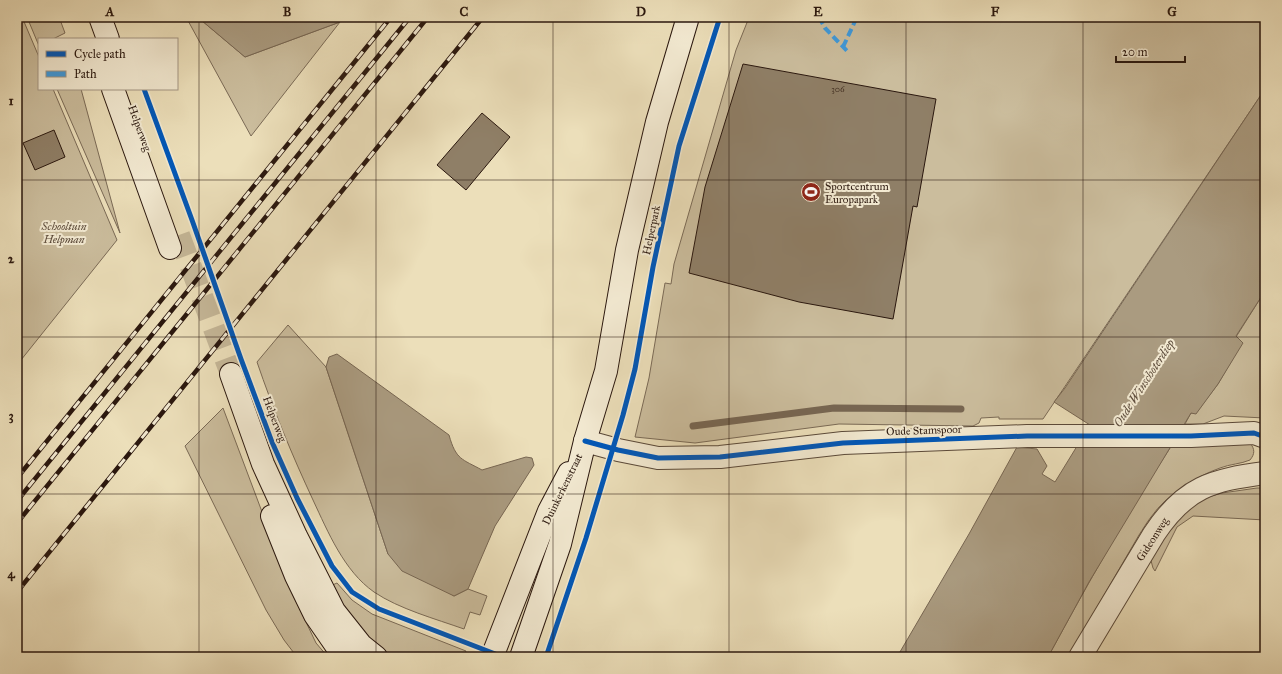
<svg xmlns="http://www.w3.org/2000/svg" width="1282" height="674" font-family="'IM FELL Great Primer',serif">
  <rect width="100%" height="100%" fill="#ecdfba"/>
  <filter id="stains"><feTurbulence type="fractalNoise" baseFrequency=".005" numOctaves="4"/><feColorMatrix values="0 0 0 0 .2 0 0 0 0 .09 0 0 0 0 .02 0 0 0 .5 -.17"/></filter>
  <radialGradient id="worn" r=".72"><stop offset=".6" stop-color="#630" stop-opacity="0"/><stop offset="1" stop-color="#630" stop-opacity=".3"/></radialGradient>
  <g fill="#cbbd9d" stroke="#7a6a56">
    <polygon points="17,17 22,17 39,57 39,89 53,89 117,240 17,365"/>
    <polygon points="27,17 59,17 65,33 53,39 39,39 39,46"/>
    <polygon points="186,17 199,17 201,20 245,57 340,22 251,136"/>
    <polygon points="744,17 860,17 864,19 865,17 1265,17 1265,89 1043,419 999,419 999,417 981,418 979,423 973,426 839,424 695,443 635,437 649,378 665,283 671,284 674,264 736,50 748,20"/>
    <polygon points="57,89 81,89 120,233"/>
    <polygon points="1265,291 1265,418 1224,416 1203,424 1185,424 1191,413 1196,413 1218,384 1242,343 1236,337"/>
    <path d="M288,325L326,367L388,554L454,596L468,589L487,596L480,615L470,612L464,629C436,619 399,609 374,592C344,571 328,532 313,500C292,455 273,409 257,362Z"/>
    <polygon points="223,408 294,597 316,643 328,657 297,657 284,640 266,610 185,446"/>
    <path d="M1250,443C1255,449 1255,454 1250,460C1241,464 1230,464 1220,468C1195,477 1167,494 1151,517C1147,522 1143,529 1139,535L1068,657H1048C1087,585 1127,514 1172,445Z"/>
    <polygon points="1257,488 1265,488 1265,520 1193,516 1177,527 1155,571 1153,568 1150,557 1180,510 1208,497 1222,493"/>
    <polygon points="337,583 352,600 372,614 466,651 464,657 386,657 365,640 328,587"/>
  </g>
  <g fill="#aa9b80" stroke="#776652">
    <polygon points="199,17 344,17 340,22 245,57 201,20"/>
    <polygon points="1265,89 1265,291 1236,336 1243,343 1218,384 1196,414 1191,413 1089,582 1048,657 897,657 969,534 1017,447 1037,449 1047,466 1042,474 1055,482 1090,425 1054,402 1065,388"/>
    <path d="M337,354L449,435C456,460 462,459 482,470L526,457L532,458L534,465L495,526L468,589L454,596L402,571L388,554L326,367L329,357Z"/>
  </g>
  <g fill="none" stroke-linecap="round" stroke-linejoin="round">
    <polyline stroke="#776652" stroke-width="7" points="693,426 834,408 961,409"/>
  </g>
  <g fill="#8f7f67" stroke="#2a170e">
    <polygon points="743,64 936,99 917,207 913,206 893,319 799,302 689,273 705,187"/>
    <polygon points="482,113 510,137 466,190 437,165"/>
    <polygon points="54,130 65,157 35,170 23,143"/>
  </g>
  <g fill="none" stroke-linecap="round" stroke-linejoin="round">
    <polyline stroke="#c5b798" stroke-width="22" stroke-dasharray="22 11" stroke-linecap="butt" points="179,235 231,374"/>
    <defs>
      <g id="street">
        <polyline points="585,441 618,450 658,458 720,457 843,443 1027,436 1191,436 1254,433 1265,437"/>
        <path d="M1080,657L1154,534C1185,487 1212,480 1265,473"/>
      </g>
      <g id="secondary">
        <polyline points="100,17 108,39"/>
        <polyline points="113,89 170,248"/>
        <polyline points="231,374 263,464 296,536 334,611 361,645 376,657"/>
        <polyline points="272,516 296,576 315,615 344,657"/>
        <polyline points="492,657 549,511 569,473"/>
        <polyline points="521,657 560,544 585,441 606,371 627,250 657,122 688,17"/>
      </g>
    </defs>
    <use href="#street" stroke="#5a4939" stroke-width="24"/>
    <use href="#secondary" stroke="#2a170e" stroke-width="24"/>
    <use href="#street" stroke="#f3ead2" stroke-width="22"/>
    <use href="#secondary" stroke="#f3ead2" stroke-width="22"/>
    <defs>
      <g id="rail">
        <polyline points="17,478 391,17"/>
        <polyline points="17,501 410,17"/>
        <polyline points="17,523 428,17"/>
        <polyline points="17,592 483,17"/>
      </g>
    </defs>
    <use href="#rail" stroke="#2a170e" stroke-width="4.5"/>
    <use href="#rail" stroke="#f3ead2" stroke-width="3" stroke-dasharray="9" stroke-linecap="butt"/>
    <g stroke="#3d9ade" stroke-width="4" stroke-dasharray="8 4" stroke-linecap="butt">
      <polyline points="819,17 825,28 849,53"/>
      <polyline points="843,47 857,17"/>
    </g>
    <defs>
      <g id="cycleway">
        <polyline points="144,89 192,220 241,359 272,442 297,498 332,566 352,592 379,609 503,657"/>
        <polyline points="585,441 618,450 658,458 720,457 843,443 1027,436 1191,436 1254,433 1265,437"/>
        <polyline points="546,657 586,538 623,415 635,369 653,267 679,146 720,17"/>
      </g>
    </defs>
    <use href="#cycleway" stroke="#f3ead2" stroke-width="8"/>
    <use href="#cycleway" stroke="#0057b8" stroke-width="5"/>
  </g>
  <path fill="none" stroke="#2a170e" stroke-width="1" stroke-opacity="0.55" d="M199,17V657M376,17V657M553,17V657M729,17V657M906,17V657M1083,17V657M17,180H1265M17,337H1265M17,494H1265"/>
  <defs>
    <symbol id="stadium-disc" viewBox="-11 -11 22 22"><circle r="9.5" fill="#8f2418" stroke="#f3ead2"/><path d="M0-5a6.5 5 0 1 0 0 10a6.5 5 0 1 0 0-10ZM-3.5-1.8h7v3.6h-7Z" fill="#fff"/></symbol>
  </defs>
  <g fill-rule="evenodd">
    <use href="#stadium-disc" x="800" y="181" width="22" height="22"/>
  </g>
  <g text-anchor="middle" stroke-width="4" stroke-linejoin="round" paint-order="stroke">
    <g font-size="9" fill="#433124">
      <text x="838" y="92">306</text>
    </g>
    <g font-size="11" fill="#2a170e" stroke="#f3ead2">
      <text transform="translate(140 128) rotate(70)" y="4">Helperweg</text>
      <text transform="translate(651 230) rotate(-78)" y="4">Helperpark</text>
      <text transform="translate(275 419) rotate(69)" y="4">Helperweg</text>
      <text transform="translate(924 430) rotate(-2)" y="4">Oude Stamspoor</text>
      <text transform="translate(562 489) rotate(-64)" y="4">Duinkerkenstraat</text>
      <text transform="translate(1152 539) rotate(-57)" y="4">Gideonweg</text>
    </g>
    <g font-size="11" fill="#2a170e" stroke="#f3ead2" text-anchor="start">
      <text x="825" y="190">Sportcentrum<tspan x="825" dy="13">Europapark</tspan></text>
    </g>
    <g font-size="11" font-style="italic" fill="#5a4939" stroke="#f3ead2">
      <text x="64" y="230">Schooltuin<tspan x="64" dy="13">Helpman</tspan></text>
    </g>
    <g font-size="12" font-style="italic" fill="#5d4c3c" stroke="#f3ead2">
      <text transform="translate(1144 383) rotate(-57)" y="4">Oude Winschoterdiep</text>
    </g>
  </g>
  <rect width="1282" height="674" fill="none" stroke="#ecdfba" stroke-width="44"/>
  <rect x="38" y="38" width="140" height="52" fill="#f3ead2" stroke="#a39684"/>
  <rect x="46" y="51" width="20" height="6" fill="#0057b8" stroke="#a39684"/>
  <text x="74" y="58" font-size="12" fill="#2a170e">Cycle path</text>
  <rect x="46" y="71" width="20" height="6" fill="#3d9ade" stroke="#a39684"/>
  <text x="74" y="78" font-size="12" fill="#2a170e">Path</text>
  <path d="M1116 56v6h69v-6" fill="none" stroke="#2a170e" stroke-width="2"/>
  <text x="1122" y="56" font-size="12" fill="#2a170e" stroke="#f3ead2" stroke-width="3" paint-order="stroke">20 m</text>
  <rect x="22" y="22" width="1238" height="630" fill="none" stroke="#2a170e" stroke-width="1.5"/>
  <g font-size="13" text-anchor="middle" font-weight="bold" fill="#2a170e">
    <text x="110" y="16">A</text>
    <text x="287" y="16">B</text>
    <text x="464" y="16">C</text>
    <text x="641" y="16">D</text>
    <text x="818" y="16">E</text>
    <text x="995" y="16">F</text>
    <text x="1172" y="16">G</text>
    <text x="11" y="105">1</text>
    <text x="11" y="263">2</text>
    <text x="11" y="420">3</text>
    <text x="11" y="578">4</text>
  </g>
  <rect width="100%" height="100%" filter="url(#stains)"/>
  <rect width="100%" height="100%" fill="url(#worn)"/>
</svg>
